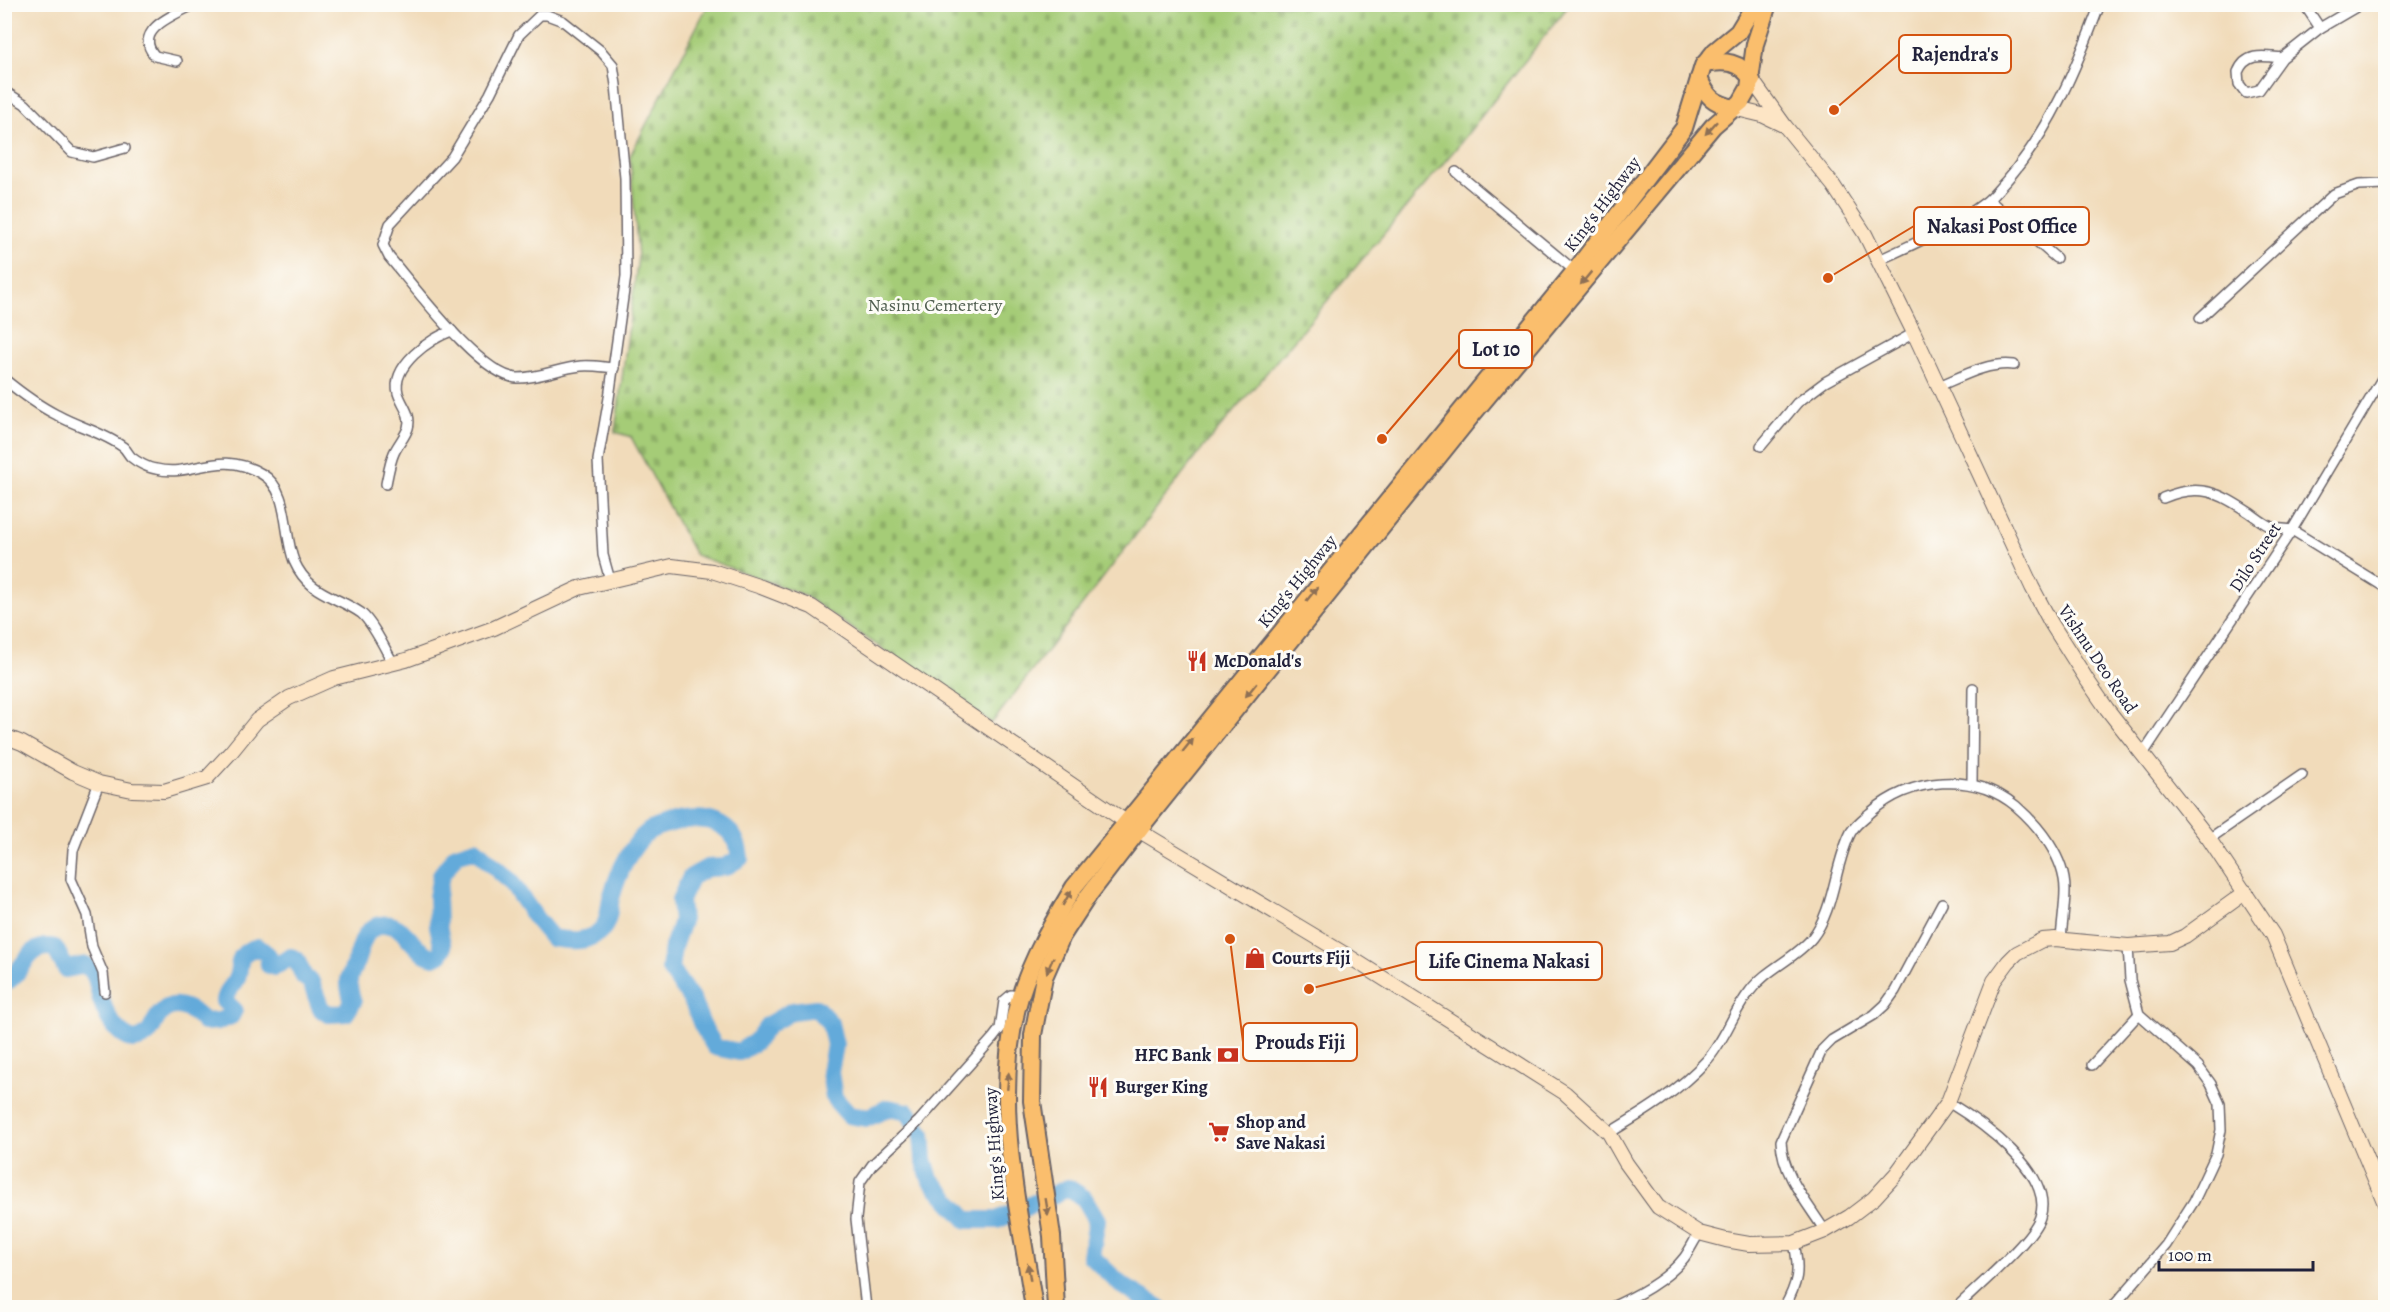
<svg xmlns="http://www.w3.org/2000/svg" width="2390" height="1312" font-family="Alegreya,serif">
  <defs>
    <pattern id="cemetery-stones" width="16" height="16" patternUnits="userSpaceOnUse" patternTransform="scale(1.5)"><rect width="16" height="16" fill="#a5cc77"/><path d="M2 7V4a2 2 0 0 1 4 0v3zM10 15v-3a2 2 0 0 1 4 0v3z" fill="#8eaf68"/></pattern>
  </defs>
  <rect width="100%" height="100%" fill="#fdfcf7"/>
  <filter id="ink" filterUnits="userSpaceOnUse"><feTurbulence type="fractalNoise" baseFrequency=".0167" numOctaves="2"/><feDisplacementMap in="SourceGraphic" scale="12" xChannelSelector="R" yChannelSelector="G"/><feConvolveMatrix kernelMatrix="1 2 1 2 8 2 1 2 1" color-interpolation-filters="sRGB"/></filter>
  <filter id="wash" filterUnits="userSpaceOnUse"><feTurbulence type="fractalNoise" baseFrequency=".008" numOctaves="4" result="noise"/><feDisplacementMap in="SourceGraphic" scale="24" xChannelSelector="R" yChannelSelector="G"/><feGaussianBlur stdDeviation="1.35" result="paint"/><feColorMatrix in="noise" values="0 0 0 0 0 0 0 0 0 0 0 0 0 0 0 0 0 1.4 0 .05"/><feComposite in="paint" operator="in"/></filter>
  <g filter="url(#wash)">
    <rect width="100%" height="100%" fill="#f1dbba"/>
    <polygon fill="url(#cemetery-stones)" stroke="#647759" stroke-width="1.5" points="708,5 1569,5 1458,146 1197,455 992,723 800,593 695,555 631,437 615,432 638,257 630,156"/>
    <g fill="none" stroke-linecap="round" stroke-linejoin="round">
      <path stroke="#63aada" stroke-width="18" d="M4,983C24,974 27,941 55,948L66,969L86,965C100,976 96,987 102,1002C107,1018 118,1036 134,1040C155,1037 150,1022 163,1011C176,999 195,1011 204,1022L219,1021L231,1016L234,1010L224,1001C225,990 232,989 236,980C243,965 233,954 258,947L268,955L269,965L274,967L291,957L296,959L304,977L311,982L321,1009L329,1014L346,1013L353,1002C351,996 349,990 349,984C348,976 353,969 356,962C361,948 363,928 381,925C406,920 412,954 434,957L440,954L443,948L438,926L437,897L441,875L456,855L475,849L510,881L537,920L552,938C570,941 589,944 603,928C609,921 609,907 611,898C618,874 629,847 649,831C655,827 664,825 671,823C683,819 704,817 716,823C732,830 738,841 740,858L725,867L707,868L691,877L680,900L682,921L673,947L670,969L693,1002L702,1025L715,1047L739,1052L755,1042L768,1025L792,1011L816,1008L830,1023L835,1045L830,1072L834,1098L849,1115L867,1118L888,1108L908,1112L922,1134L924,1159L930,1179L967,1220H997L1068,1188L1084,1198L1097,1220L1091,1256L1121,1285L1160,1308"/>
    </g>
  </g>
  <g filter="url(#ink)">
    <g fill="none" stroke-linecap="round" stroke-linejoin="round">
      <defs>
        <g id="street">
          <polyline points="2304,4 2320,28"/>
          <path d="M2282,58C2264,56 2246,52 2238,72L2239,84L2246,93L2259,90L2282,58L2320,28L2361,4"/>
          <path d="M177,61L155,56C131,29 179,13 195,4"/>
          <polyline points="4,91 25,104 72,152 93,157 125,148"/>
          <polyline points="1456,172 1575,271"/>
          <polyline points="1989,200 2056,258"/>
          <path d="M1879,260C1916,243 1955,226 1987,201C1994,195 2000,187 2006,181C2050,131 2077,66 2100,4"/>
          <polyline points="2200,318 2334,194 2359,185 2386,184"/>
          <path d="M4,379C20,392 39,406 57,415C78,427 103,432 123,447C126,449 128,454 131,457C137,462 148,468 156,469C194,478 218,448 262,474C290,490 283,534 294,561C309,595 335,595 361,613C373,623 385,649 393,663"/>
          <path d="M1939,386C1963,376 1987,362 2014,365"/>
          <polyline points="1761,446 1797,403 1825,382 1914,333"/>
          <path d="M386,484C388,474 390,462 394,453C398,444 405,437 408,428C412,414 402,406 398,393C391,366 430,338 452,331"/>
          <path d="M2163,498C2200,482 2219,493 2250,513C2257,518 2265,525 2274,528C2279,529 2286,529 2292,530L2386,588"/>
          <path d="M610,580L603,555L598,460L609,398L626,276L625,178L616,85L613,65L601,51L563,21L547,15H540L519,35L490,94L452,157L390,224L383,245L389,257C414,286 481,377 518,378C539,378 560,368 581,366C592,365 603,367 614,368"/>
          <polyline points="2143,754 2292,530 2386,372"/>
          <polyline points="99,783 73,850 71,879 87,915 92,947 103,973 105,992"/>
          <polyline points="1972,784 1973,688"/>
          <polyline points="2209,839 2302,775"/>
          <polyline points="2092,1065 2139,1014"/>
          <path d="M1948,1102C1979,1121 2055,1173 2040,1217C2033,1240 1976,1288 1956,1308"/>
          <path d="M1609,1133C1644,1112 1679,1091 1707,1060C1725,1040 1733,1012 1750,991C1766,969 1795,959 1812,938C1835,909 1834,865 1851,832C1856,824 1863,819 1870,813C1910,777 1974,771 2016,806C2039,826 2065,858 2065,890C2065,906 2062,923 2061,940"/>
          <path d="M1825,1231C1808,1204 1782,1174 1781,1141L1822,1050L1832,1040L1874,1015L1885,1005L1895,991L1942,903"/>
          <polyline points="866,1308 856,1219 860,1182 872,1165 919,1121 993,1038 1000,1029 1004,1001 1011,995 1020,997"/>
          <path d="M1610,1308C1636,1296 1666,1281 1684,1258C1690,1250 1694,1241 1699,1233"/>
          <path d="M1784,1308C1798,1283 1800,1271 1794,1243"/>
          <polyline points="2112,1308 2166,1245 2194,1201 2216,1154 2221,1130 2220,1104 2211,1084 2198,1066 2139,1014 2130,980 2128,946"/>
        </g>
        <g id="secondary">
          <polyline points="1752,80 1785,126 1833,185 1865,234 1914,333 2032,587 2051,623 2087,680 2107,709 2209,839 2273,935 2386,1206"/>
          <polyline points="1733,108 1762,115 1783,125"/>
          <polyline points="4,736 22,743 73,772 99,783 132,790 164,791 207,778 231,752 257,720 289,698 334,678 406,660 494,628 579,588 672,566 712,571 761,587 812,607 1138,830 1348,956 1565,1093 1609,1133 1626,1163 1658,1207 1699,1233 1726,1240 1749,1244 1794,1243 1825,1231 1849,1217 1874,1198 1896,1174 1948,1102 1994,981 2008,962 2017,953 2042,940 2055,939 2128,946 2170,943 2185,936 2246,892"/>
        </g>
        <g id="highway">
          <path d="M1704,64C1725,60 1740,61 1752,80"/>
          <path d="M1699,78C1707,97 1712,102 1733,108"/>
          <path d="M1034,1308C1019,1207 990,1097 1020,997C1032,958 1053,922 1074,887L1575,271L1684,128L1703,66L1715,51L1738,32L1755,4"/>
          <polyline points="1056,1308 1052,1236 1032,1101 1033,1035 1044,977 1062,936 1088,896 1144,823 1472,415 1713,126 1741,102 1749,88 1755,44 1768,4"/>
        </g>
      </defs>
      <use href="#street" stroke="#6a6367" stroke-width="12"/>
      <use href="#secondary" stroke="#6a6367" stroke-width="16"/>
      <use href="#highway" stroke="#6a6367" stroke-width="20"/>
      <use href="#street" stroke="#fff" stroke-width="9"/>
      <use href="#secondary" stroke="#fde5c5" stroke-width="14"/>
      <use href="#highway" stroke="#fabe6d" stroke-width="16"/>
    </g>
    <defs><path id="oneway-solid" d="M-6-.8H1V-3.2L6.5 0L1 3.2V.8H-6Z" transform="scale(1.5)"/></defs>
    <g fill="#8e7054">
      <use href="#oneway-solid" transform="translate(1711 128) rotate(132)"/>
      <use href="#oneway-solid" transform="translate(1586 278) rotate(130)"/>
      <use href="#oneway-solid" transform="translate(1312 594) rotate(-51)"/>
      <use href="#oneway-solid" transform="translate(1251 690) rotate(129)"/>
      <use href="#oneway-solid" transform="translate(1188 745) rotate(-51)"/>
      <use href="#oneway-solid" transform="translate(1067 898) rotate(-60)"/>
      <use href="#oneway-solid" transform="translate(1050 965) rotate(113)"/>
      <use href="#oneway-solid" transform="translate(1008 1081) rotate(-85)"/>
      <use href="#oneway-solid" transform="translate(1047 1207) rotate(81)"/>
      <use href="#oneway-solid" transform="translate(1029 1272) rotate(-99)"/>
    </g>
  </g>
  <defs>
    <symbol id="restaurant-bare" viewBox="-9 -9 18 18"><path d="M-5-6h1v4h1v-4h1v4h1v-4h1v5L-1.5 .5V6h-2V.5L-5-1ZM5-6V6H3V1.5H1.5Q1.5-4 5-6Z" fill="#c8321e" stroke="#fdfcf7" stroke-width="2.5" paint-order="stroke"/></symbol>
    <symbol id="shop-bare" viewBox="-9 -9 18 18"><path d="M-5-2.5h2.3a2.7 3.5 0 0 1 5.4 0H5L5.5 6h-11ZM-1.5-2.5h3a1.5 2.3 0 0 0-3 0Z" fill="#c8321e" stroke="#fdfcf7" stroke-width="2.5" paint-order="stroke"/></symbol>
    <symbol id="bank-bare" viewBox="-9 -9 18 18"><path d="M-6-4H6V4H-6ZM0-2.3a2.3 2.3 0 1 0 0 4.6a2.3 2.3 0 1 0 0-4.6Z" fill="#c8321e" stroke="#fdfcf7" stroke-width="2.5" paint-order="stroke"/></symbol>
    <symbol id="supermarket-bare" viewBox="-9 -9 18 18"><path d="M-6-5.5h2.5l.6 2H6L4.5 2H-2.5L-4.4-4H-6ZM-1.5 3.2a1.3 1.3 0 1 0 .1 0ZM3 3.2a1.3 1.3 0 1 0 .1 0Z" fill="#c8321e" stroke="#fdfcf7" stroke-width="2.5" paint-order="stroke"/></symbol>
  </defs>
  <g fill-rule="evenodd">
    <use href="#restaurant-bare" x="1182" y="646" width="30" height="30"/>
    <use href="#shop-bare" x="1240" y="943" width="30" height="30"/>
    <use href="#bank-bare" x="1213" y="1040" width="30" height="30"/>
    <use href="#restaurant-bare" x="1083" y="1072" width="30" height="30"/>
    <use href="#supermarket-bare" x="1204" y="1117" width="30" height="30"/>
  </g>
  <g text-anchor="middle" stroke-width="6" stroke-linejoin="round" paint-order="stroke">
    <g font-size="18" fill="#22223b" stroke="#fdfcf7">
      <text transform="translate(1602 204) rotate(-53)" y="6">King's Highway</text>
      <text transform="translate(2255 557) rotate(-57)" y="6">Dilo Street</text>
      <text transform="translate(1297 581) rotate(-51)" y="6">King's Highway</text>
      <text transform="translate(2098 659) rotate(56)" y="6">Vishnu Deo Road</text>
      <text transform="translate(994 1144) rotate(-94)" y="6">King's Highway</text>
    </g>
    <g font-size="18" fill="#505e50" stroke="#fdfcf7">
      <text x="935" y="311">Nasinu Cemertery</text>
    </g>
    <g font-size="18" font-weight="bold" fill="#22223b" stroke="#fdfcf7" text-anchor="start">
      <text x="1214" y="667">McDonald's</text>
      <text x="1272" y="964">Courts Fiji</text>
      <text x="1211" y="1061" text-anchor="end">HFC Bank</text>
      <text x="1115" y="1093">Burger King</text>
      <text x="1236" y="1128">Shop and<tspan x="1236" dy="21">Save Nakasi</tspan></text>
    </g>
  </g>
  <path fill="none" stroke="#d45411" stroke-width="2" d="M1834 110L1899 54M1828 278L1914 226M1382 439L1459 349M1309 989L1416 961M1230 939L1243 1042"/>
  <g fill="#d45411" stroke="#fdfcf7" stroke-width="2">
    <circle cx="1834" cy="110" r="6"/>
    <circle cx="1828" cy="278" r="6"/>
    <circle cx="1382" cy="439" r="6"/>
    <circle cx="1309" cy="989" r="6"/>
    <circle cx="1230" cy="939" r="6"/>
  </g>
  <g fill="#fdfcf7" stroke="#d45411" stroke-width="2">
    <rect x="1899" y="35" width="112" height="38" rx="6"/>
    <rect x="1914" y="207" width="175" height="38" rx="6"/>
    <rect x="1459" y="330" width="73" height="38" rx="6"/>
    <rect x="1416" y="942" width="186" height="38" rx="6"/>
    <rect x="1243" y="1023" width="114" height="38" rx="6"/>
  </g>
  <g font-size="20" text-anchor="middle" font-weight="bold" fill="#22223b">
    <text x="1955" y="61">Rajendra's</text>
    <text x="2002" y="233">Nakasi Post Office</text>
    <text x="1496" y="356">Lot 10</text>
    <text x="1509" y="968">Life Cinema Nakasi</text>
    <text x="1300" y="1049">Prouds Fiji</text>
  </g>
  <rect width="2390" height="1312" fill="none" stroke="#fdfcf7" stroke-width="24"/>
  <path d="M2159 1261v9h154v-9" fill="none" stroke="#22223b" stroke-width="3"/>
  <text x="2168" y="1261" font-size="18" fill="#22223b" stroke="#fdfcf7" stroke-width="4.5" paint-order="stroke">100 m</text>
</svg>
